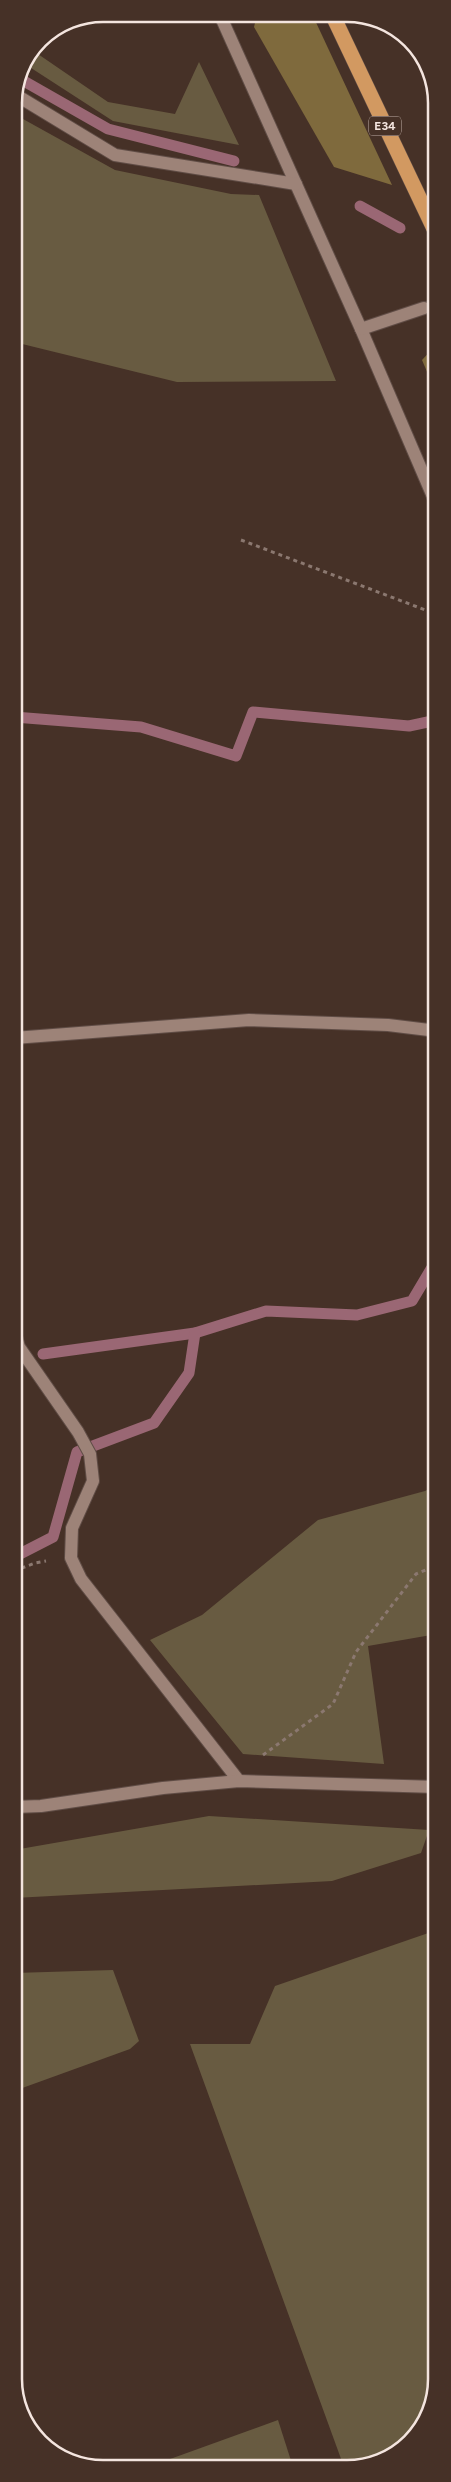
<svg xmlns="http://www.w3.org/2000/svg" width="451" height="2482" font-family="Figtree,sans-serif">
  <rect width="100%" height="100%" fill="#463127"/>
  <g fill="#685b41">
    <polygon points="35,52 108,102 175,114 199,62 239,145 113,121 28,66"/>
    <polygon points="14,114 115,170 231,194 259,195 336,381 177,382 14,342"/>
    <polygon points="437,1485 437,1634 368,1646 384,1764 243,1754 150,1640 202,1615 318,1520 425,1491"/>
    <polygon points="209,1816 429,1830 421,1853 332,1881 14,1898 14,1850"/>
    <polygon points="437,1930 437,2379 415,2438 359,2468 344,2467 190,2044 250,2044 275,1986"/>
    <polygon points="113,1970 139,2041 130,2049 14,2091 14,1973"/>
    <polygon points="278,2420 293,2467 148,2467"/>
  </g>
  <g fill="#7f6a3d">
    <polygon points="257,15 313,16 392,185 334,167 254,27"/>
    <polygon points="437,344 437,395 422,360"/>
  </g>
  <g fill="none" stroke-linecap="round" stroke-linejoin="round">
    <g stroke="#9a6774" stroke-width="11">
      <polyline points="22,80 108,129 234,161"/>
      <polyline points="360,206 400,228"/>
      <polyline points="14,717 141,727 236,756 253,712 409,726 437,720"/>
      <polyline points="43,1354 195,1333 266,1311 357,1315 412,1301 437,1259"/>
      <polyline points="14,1557 53,1537 77,1452 154,1423 189,1373 195,1333"/>
    </g>
    <polyline stroke="#604c43" stroke-width="12" stroke-dasharray="12 6" stroke-linecap="butt" points="424,308 437,306"/>
    <defs>
      <g id="minor">
        <polyline points="220,15 361,329 437,506"/>
        <polyline points="16,95 115,155 296,184"/>
        <polyline points="361,329 424,308"/>
        <polyline points="14,1038 249,1020 388,1025 437,1031"/>
        <polyline points="14,1330 19,1347 78,1432 90,1454 93,1481 72,1528 71,1558 81,1579 239,1781"/>
        <polyline points="14,1807 41,1806 163,1788 239,1781 437,1787"/>
      </g>
      <polyline id="highway" points="333,16 437,235"/>
    </defs>
    <use href="#minor" stroke="#604d46" stroke-width="14"/>
    <use href="#highway" stroke="#604d46" stroke-width="16"/>
    <g stroke="#8b7870" stroke-width="3" stroke-dasharray="4 4" stroke-linecap="butt">
      <polyline points="14,136 18,125"/>
      <polyline points="241,540 428,611 437,611"/>
      <polyline points="14,1571 35,1563 46,1561"/>
      <polyline points="263,1755 333,1704 356,1652 416,1574 437,1565"/>
    </g>
    <use href="#minor" stroke="#9d8378" stroke-width="12"/>
    <use href="#highway" stroke="#d29961" stroke-width="15"/>
  </g>
  <g text-anchor="middle" stroke-width="4" stroke-linejoin="round" paint-order="stroke">
    <rect fill="#463127" stroke="#c0afa8" stroke-width="1" x="369" y="116.5" width="32" height="19" rx="4"/>
    <g font-size="12" font-weight="bold" fill="#f4e5df">
      <text x="385" y="130">E34</text>
    </g>
  </g>
  <path d="M0 0H451V2482H0ZM103 22H347A81 81 0 0 1 428 103V2379A81 81 0 0 1 347 2460H103A81 81 0 0 1 22 2379V103A81 81 0 0 1 103 22Z" fill="#463127" fill-rule="evenodd"/>
  <path fill="none" stroke="#f4e5df" stroke-width="2.5" d="M103 22H347A81 81 0 0 1 428 103V2379A81 81 0 0 1 347 2460H103A81 81 0 0 1 22 2379V103A81 81 0 0 1 103 22Z"/>
</svg>
